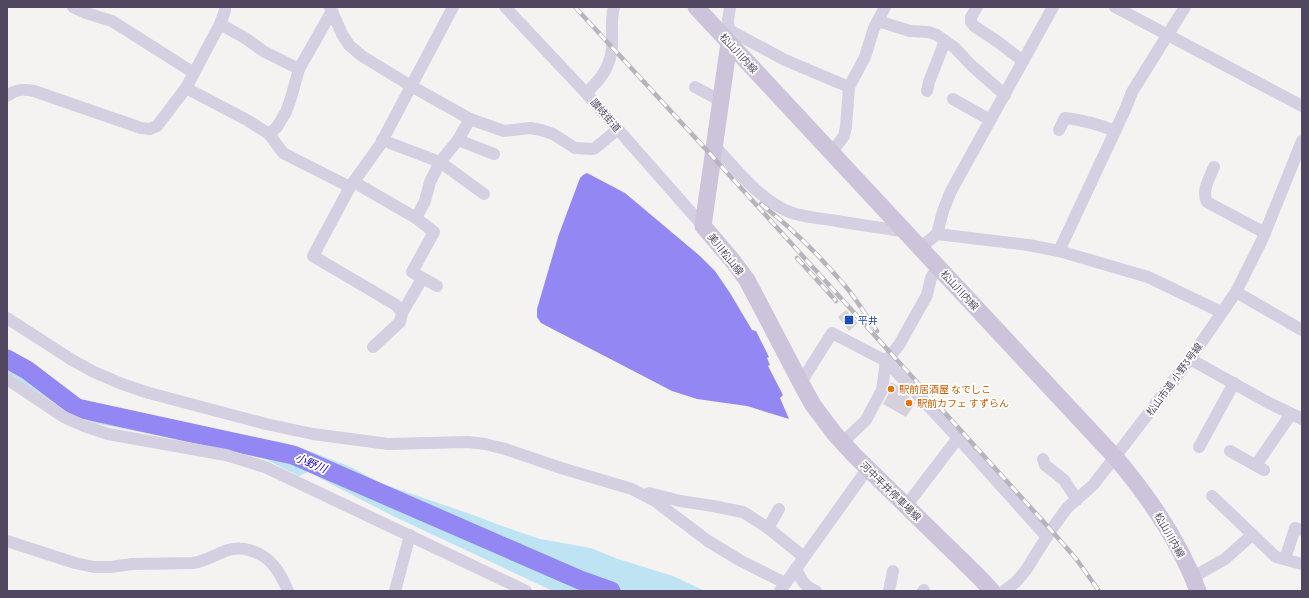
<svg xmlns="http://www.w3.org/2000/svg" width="1309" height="598" font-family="Barlow,'Noto Sans JP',sans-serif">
  <rect width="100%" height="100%" fill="#f4f3f1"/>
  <path fill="#bee4f3" d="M7,352L66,393L91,407L119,415L166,420L285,443L304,449L351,467L380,483L476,516L502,526L540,539L591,548L618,559L673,576L705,591H553L393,516L308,472L299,476L267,460L236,451L94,423C63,409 35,391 7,372Z"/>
  <polygon fill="#9388f3" points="587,173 625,193 700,256 715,271 730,293 752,330 756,331 769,357 767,358 770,365 768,366 783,395 780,398 789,419 747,406 697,399 672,391 541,323 537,317 537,309 559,234 580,178 583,175"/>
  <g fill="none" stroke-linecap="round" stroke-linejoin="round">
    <polyline stroke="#9388f3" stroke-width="19" points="7,359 27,370 77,408 293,455 580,580 611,591"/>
  </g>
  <g fill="#d5d0da">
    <polygon points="846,310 858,323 849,331 838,317"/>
    <polygon points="891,382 900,387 899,390 908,396 915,403 906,417 883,404 889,393"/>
  </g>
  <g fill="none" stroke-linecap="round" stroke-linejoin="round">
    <g stroke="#d5cfe2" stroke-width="12">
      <polyline points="73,7 86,13 112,21 194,73"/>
      <polyline points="330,7 342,34 349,45 362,56 411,86 470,119 504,131 530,128 541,130 553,134 575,148 594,149 618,129"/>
      <polyline points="505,7 586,93 703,226"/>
      <polyline points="977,7 971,17 971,22 974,26 998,42 1023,61"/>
      <polyline points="1115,7 1302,106"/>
      <polyline points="878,21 910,31 929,32 937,35 955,48 971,65 1005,95"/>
      <polyline points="220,24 245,38 263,51 299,69"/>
      <polyline points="729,30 785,60 849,87"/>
      <polyline points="729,38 728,20 730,7"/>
      <polyline points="695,87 721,101"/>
      <polyline points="186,88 247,120 269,134 283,153 350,187"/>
      <polyline points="927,91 929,82 945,41"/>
      <path d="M586,93C600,80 610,68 612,48C613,34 610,21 614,7"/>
      <path d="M7,96C16,89 23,89 34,91L141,128L150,129L157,126L186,88L220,24L225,11V7"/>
      <polyline points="953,99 990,120"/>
      <path d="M1059,130L1065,118C1083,120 1098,124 1115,131"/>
      <polyline points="269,134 277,127 286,112 291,98 299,69 332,11"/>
      <polyline points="382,140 440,162 484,194"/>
      <polyline points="458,140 494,154"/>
      <path d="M714,145C734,167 754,193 781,208C797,217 819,218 837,221C860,225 883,228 907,232"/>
      <polyline points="832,152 844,136 846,127 849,87 865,57 874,28 885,7"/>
      <path d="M1214,167C1210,177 1201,191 1207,202L1265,233"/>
      <polyline points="354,182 416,218 434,232 412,272 437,286"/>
      <polyline points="416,218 425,201 430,182 440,162 458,140 470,119"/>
      <polyline points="937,234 1028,245 1059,251 1148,277 1221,312"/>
      <polyline points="921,247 937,234 943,211 951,191 1053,7"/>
      <polyline points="1059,251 1125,110 1132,92 1185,7"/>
      <polyline points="1236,292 1302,330"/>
      <polyline points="402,313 422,279"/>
      <polyline points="7,318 72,360 94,372 122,384 149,393 266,424 313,434 388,444 468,442 485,444 505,449 561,468 632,489 655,501 708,541 741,561 785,583"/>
      <polyline points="373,347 400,322 402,313 396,305 313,256 350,187 380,145 453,7"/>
      <polyline points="1190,359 1267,402 1302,419"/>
      <polyline points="7,379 64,417 84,426 108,434 226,455 265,467 526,591"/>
      <polyline points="801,382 832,333 886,361 958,438 1047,537"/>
      <polyline points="842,443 866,420 882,390 886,361 899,345 927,295 931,278 938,266"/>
      <polyline points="1199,447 1234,383"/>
      <polyline points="1230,451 1264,470"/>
      <polyline points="1043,459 1045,465 1064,480 1077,500"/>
      <polyline points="1256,465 1291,414"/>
      <polyline points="649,493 680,501 713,506 743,512 768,528 804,557"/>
      <polyline points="1212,496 1276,557 1302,564"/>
      <polyline points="906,506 958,438"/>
      <polyline points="768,528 779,509"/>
      <path d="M7,541L75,563L94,567H111L132,564L193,563C206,561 216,554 228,550C235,548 242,548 249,550C271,556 280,572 288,591"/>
      <polyline points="1285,559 1295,528 1302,530"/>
      <path d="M796,568C801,580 804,586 816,591"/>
      <polyline points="1193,577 1225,559 1252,535"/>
      <polyline points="395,591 410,535"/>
      <polyline points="780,591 868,468"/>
      <polyline points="889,591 893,571"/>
      <polyline points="923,591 924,590"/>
      <polyline points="1004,591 1016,582 1026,570 1051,530 1067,508 1093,485 1115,457 1190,359 1236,292 1262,240 1302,141"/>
    </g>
    <g stroke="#cdc3db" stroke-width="17">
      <path d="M696,7L1115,457C1149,497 1180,542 1198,591"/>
      <polyline points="729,43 703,226 732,260 747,280 803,387 813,405 834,433 854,455 980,578 992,591"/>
    </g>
    <defs>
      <g id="rail">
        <polyline points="575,7 713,157 1051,530 1077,560 1099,591"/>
        <path d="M761,204C792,228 820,256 846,287C857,300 867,317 877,331"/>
        <polyline points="797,258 836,301"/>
      </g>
    </defs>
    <use href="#rail" stroke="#b8b3bc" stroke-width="4.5"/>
    <use href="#rail" stroke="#fff" stroke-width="3" stroke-dasharray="9" stroke-linecap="butt"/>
  </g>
  <rect fill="#1a4fb4" stroke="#fff" stroke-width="1.5" x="844" y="315" width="10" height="10" rx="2"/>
  <g fill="#e8710a" stroke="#fff" stroke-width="1.5">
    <circle cx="891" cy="389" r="4"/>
    <circle cx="909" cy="403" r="4"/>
  </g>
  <g text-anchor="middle" stroke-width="3.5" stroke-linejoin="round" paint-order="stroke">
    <g font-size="10" fill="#514761" stroke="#fff">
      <text transform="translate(739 53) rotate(47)" y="4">松山川内線</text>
      <text transform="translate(606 115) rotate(49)" y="4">讃岐街道</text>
      <text transform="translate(726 254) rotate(51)" y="4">美川松山線</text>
      <text transform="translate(960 290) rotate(47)" y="4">松山川内線</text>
      <text transform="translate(1174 379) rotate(-54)" y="4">松山市道 小野3号線</text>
      <text transform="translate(891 491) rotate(44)" y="4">河中平井停車場線</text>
      <text transform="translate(1170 535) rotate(60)" y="4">松山川内線</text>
    </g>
    <g font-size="10" fill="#164399" stroke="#fff" text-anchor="start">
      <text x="858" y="324">平井</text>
    </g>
    <g font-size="10" fill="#c56008" stroke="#fff" text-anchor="start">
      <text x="899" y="393">駅前居酒屋 なでしこ</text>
      <text x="917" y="407">駅前カフェ すずらん</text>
    </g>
    <g font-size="11" font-style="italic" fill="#1401ba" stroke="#fff">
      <text transform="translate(311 463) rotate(23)" y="4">小野川</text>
    </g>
  </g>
  <rect width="1309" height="598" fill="none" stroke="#514761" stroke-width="16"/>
</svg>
